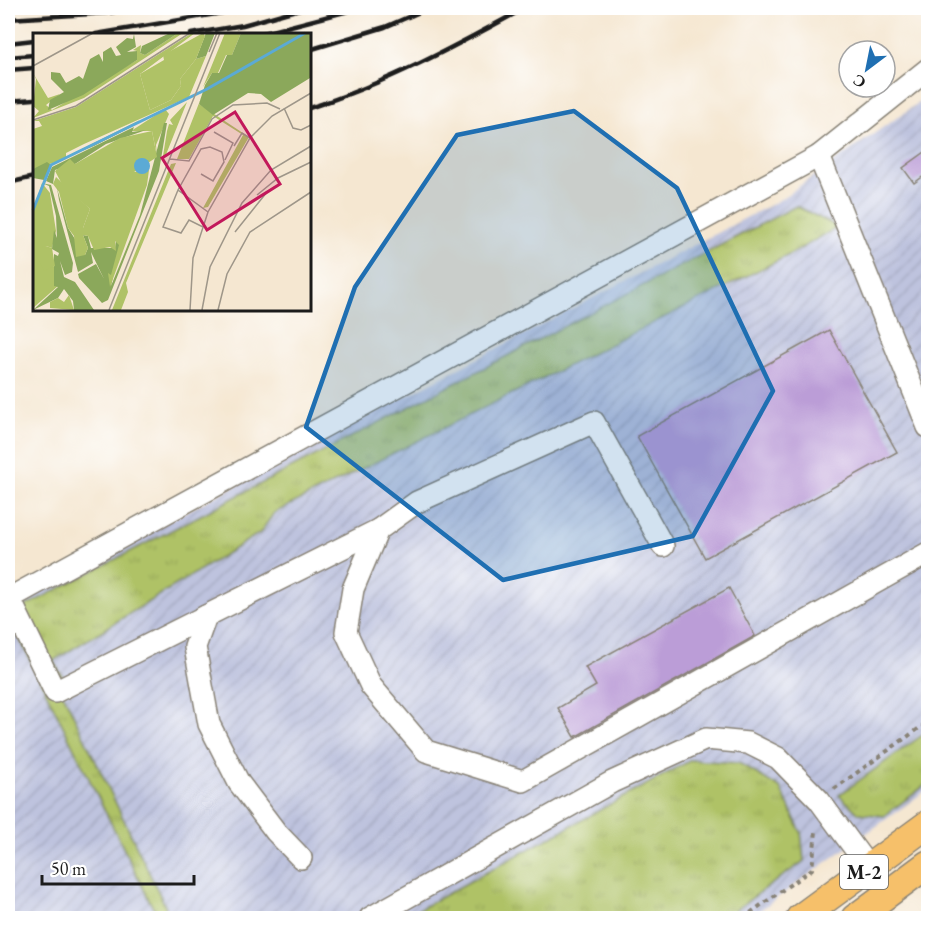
<svg xmlns="http://www.w3.org/2000/svg" width="936" height="926" font-family="'EB Garamond',serif">
  <defs>
    <pattern id="industrial-furrows" width="10" height="10" patternUnits="userSpaceOnUse" patternTransform="scale(1.5)"><rect width="10" height="10" fill="#bec3de"/><path d="M-1 1l2-2M0 10L10 0M9 11l2-2" fill="none" stroke="#a3a7be"/></pattern>
    <pattern id="grass-tufts" width="24" height="20" patternUnits="userSpaceOnUse" patternTransform="scale(1.5)"><rect width="24" height="20" fill="#afc266"/><path d="M3 7l-1-3M5 7V3M7 7l1-3M15 17l-1-3M17 17v-4M19 17l1-3" fill="none" stroke="#96a658"/></pattern>
  </defs>
  <rect width="100%" height="100%" fill="#fff"/>
  <filter id="ink" filterUnits="userSpaceOnUse"><feTurbulence type="fractalNoise" baseFrequency=".0167" numOctaves="2"/><feDisplacementMap in="SourceGraphic" scale="12" xChannelSelector="R" yChannelSelector="G"/><feConvolveMatrix kernelMatrix="1 2 1 2 8 2 1 2 1" color-interpolation-filters="sRGB"/></filter>
  <filter id="wash" filterUnits="userSpaceOnUse"><feTurbulence type="fractalNoise" baseFrequency=".008" numOctaves="4" result="noise"/><feDisplacementMap in="SourceGraphic" scale="24" xChannelSelector="R" yChannelSelector="G"/><feGaussianBlur stdDeviation="1.35" result="paint"/><feColorMatrix in="noise" values="0 0 0 0 0 0 0 0 0 0 0 0 0 0 0 0 0 1.4 0 .05"/><feComposite in="paint" operator="in"/></filter>
  <g filter="url(#wash)">
    <rect width="100%" height="100%" fill="#f5e7d1"/>
    <polygon fill="url(#industrial-furrows)" points="928,96 928,789 749,918 8,918 8,605 778,201"/>
    <g fill="url(#grass-tufts)" stroke="#666f41" stroke-width="1.5">
      <polygon points="796,206 838,227 791,254 274,513 260,533 53,661 63,677 61,689 171,918 158,918 8,615"/>
      <polygon points="928,731 928,783 884,816 858,813 839,795"/>
      <polygon points="691,760 739,763 780,788 801,832 804,861 724,918 403,918"/>
    </g>
    <g id="blocks">
      <g fill="#bb9dd7">
        <polygon points="928,150 928,173 914,183 903,168"/>
        <polygon points="829,330 897,452 705,558 637,436"/>
        <polygon points="729,588 755,636 575,737 558,708 596,686 585,667"/>
      </g>
    </g>
  </g>
  <g filter="url(#ink)">
    <use href="#blocks" fill-opacity="0" stroke="#888276" stroke-width="1.5"/>
    <g fill="none" stroke-linecap="round" stroke-linejoin="round">
      <defs>
        <g id="minor">
          <polyline points="819,156 928,427"/>
          <polyline points="663,546 594,422 417,502 378,530 353,589 346,632 371,686 426,751 523,781 928,553"/>
          <polyline points="8,599 819,156 928,69"/>
          <polyline points="10,599 55,692 206,616"/>
          <polyline points="301,858 276,832 239,783 209,724 195,647 206,616 378,530"/>
          <polyline points="370,918 612,782 706,739 748,743 778,758 819,800 869,868"/>
        </g>
        <g id="major">
          <polyline points="800,918 928,824"/>
          <polyline points="855,918 928,864"/>
        </g>
      </defs>
      <use href="#minor" stroke="#888276" stroke-width="24"/>
      <use href="#major" stroke="#888276" stroke-width="30"/>
      <g stroke="#888276" stroke-width="4" stroke-dasharray="4.5 4.5" stroke-linecap="butt">
        <polyline points="834,789 928,722"/>
        <polyline points="743,918 812,869 816,831"/>
      </g>
      <use href="#minor" stroke="#fff" stroke-width="21"/>
      <use href="#major" stroke="#f6c06b" stroke-width="27"/>
      <g stroke="#1c1c1c" stroke-width="4.5">
        <polyline points="8,19 108,13 138,8"/>
        <polyline points="96,34 252,8"/>
        <polyline points="191,34 243,25 303,8"/>
        <polyline points="260,34 360,8"/>
        <polyline points="8,43 34,40"/>
        <polyline points="309,50 385,27 429,8"/>
        <polyline points="8,57 34,55"/>
        <polyline points="8,70 34,68"/>
        <polyline points="8,101 34,99"/>
        <path d="M309,108C385,84 456,46 525,8"/>
        <polyline points="8,183 34,177"/>
      </g>
    </g>
  </g>
  <path fill="#1f6fb2" fill-opacity="0.2" stroke="#1f6fb2" stroke-width="4.5" stroke-linejoin="round" d="M574,111L677,188L773,391L693,536L503,580L306,427L355,287L457,135Z"/>
  <g text-anchor="middle" stroke-width="5" stroke-linejoin="round" paint-order="stroke">
    <rect fill="#fff" stroke="#606060" stroke-width="1.5" x="840" y="855" width="48" height="34" rx="4.5"/>
    <g font-size="20" font-weight="bold" fill="#1c1c1c">
      <text x="864" y="879">М-2</text>
    </g>
  </g>
  <g transform="translate(33 33)">
    <rect width="278" height="278" fill="#f5e7d1"/>
    <path d="M145,0H150L51,65L0,85L6,78L0,73L3,46L0,40L15,65L27,61L13,72L19,77L104,27V18L100,17L108,12L107,20L112,22ZM159,0H162L107,41L117,77L138,67L148,53L147,46L163,26L173,23L156,64L51,111L33,120V126L0,136V96L9,93L6,88H0L43,74ZM192,0H208L199,22H193L185,40H179L170,54ZM170,60L166,71L216,104L175,174L170,175L210,102L180,83L156,126H144ZM154,69L132,124L130,123L134,98L136,91L140,92L137,87ZM132,76L136,81L123,112L124,123L119,98H98ZM143,130L93,250L95,259L88,277H79L138,131ZM23,144L57,176L50,195H35L26,159L20,151ZM9,150L17,160L23,198L19,215L13,213L7,228L12,235L22,233L25,253L0,275V179Z" fill="#afc266"/>
    <path d="M137,0H145L112,22L107,20L109,13ZM173,0H182L173,23L163,26ZM208,0H277V45L238,69L228,61L215,60L180,82L166,71L172,52L179,40H186L194,22H199ZM101,1L103,14L94,19L104,18V27L50,62L15,77L17,67L31,59L18,46V39L27,40L33,50L46,43L50,46L57,26L66,21L70,29V19L78,14L83,23L88,22L83,14L94,5L100,6ZM107,87L96,95L61,113L31,125ZM131,90H134L126,138L75,267L69,270L46,245L45,241L63,231L71,246L58,219L60,230L45,239L26,167L24,155L35,195L52,222L55,215L50,202L55,203L58,215H82L83,207L87,212L78,253L107,182ZM101,94L99,99L113,97L73,111L42,131L22,137L20,151L13,148L19,134ZM14,129L18,132L11,147L0,145V136ZM9,150L18,152L40,230L39,239L32,242L27,228L31,244L42,249L61,277H41L40,268L31,256L25,265L0,277L25,254L21,253V221L25,223L26,220L19,216L21,197L24,205L23,183L16,153Z" fill="#8ba85b"/>
    <path d="M119,98L124,124L101,139L116,137L114,152L77,254L75,240L78,242L86,212L82,208L83,218L77,214L61,217L55,203L50,202L55,215L52,222L43,224L41,203L35,195H50L57,176L30,153L22,138L37,126L42,131L87,105ZM13,213L19,215L22,233L11,238L3,222L6,215ZM36,262L41,277L17,275V269L25,265L31,269Z" fill="#afc266"/>
    <path d="M170,0L172,3L163,26L147,46L148,53L138,67L117,77L107,41L131,27L130,22Z" fill="#afc266"/>
    <path d="M101 133a8 8 0 1 1 16 0a8 8 0 1 1-16 0Z" fill="#5baad5"/>
    <path fill="none" stroke="#5baad5" stroke-width="3" d="M0,177L18,132L174,56L272,0"/>
    <path fill="none" stroke="#9e9689" stroke-width="1.5" d="M176,19L184,0M0,33L60,0M251,75L260,95L268,97L278,92M0,87L43,73L157,0M181,99L200,110L192,127M201,113L209,100L217,105M137,126L156,128L179,86L200,72L234,70L247,76M168,141L180,148L191,129L189,119L177,114L168,116L145,157L175,179M145,157L130,194L148,200L156,187L170,194M224,162L245,145L278,129M202,199L234,159M76,277L187,0M157,277L160,225L175,179L217,105L239,83L278,60M169,277L177,234L209,170L238,137L278,113M185,277L194,241L217,199L278,159"/>
    <path fill="#c2185b" fill-opacity="0.15" stroke="#c2185b" stroke-width="3" d="M202,79L247,151L174,197L129,125Z"/>
    <rect width="278" height="278" fill="none" stroke="#1c1c1c" stroke-width="3"/>
  </g>
  <rect width="936" height="926" fill="none" stroke="#fff" stroke-width="30"/>
  <g transform="translate(867 69) rotate(212)"><circle r="28" fill="#ffffff" stroke="#a4a4a4" stroke-width="1.5"/>
  <path d="M0-4.5L10 22L0 15L-10 22Z" fill="#1f6fb2"/>
  <text y="-9" font-size="16" font-weight="bold" text-anchor="middle" fill="#1c1c1c">С</text>
  </g>
  <path d="M42 875v9h152v-9" fill="none" stroke="#1c1c1c" stroke-width="3"/>
  <text x="51" y="875" font-size="18" fill="#1c1c1c" stroke="#ffffff" stroke-width="4.5" paint-order="stroke">50 m</text>
</svg>
